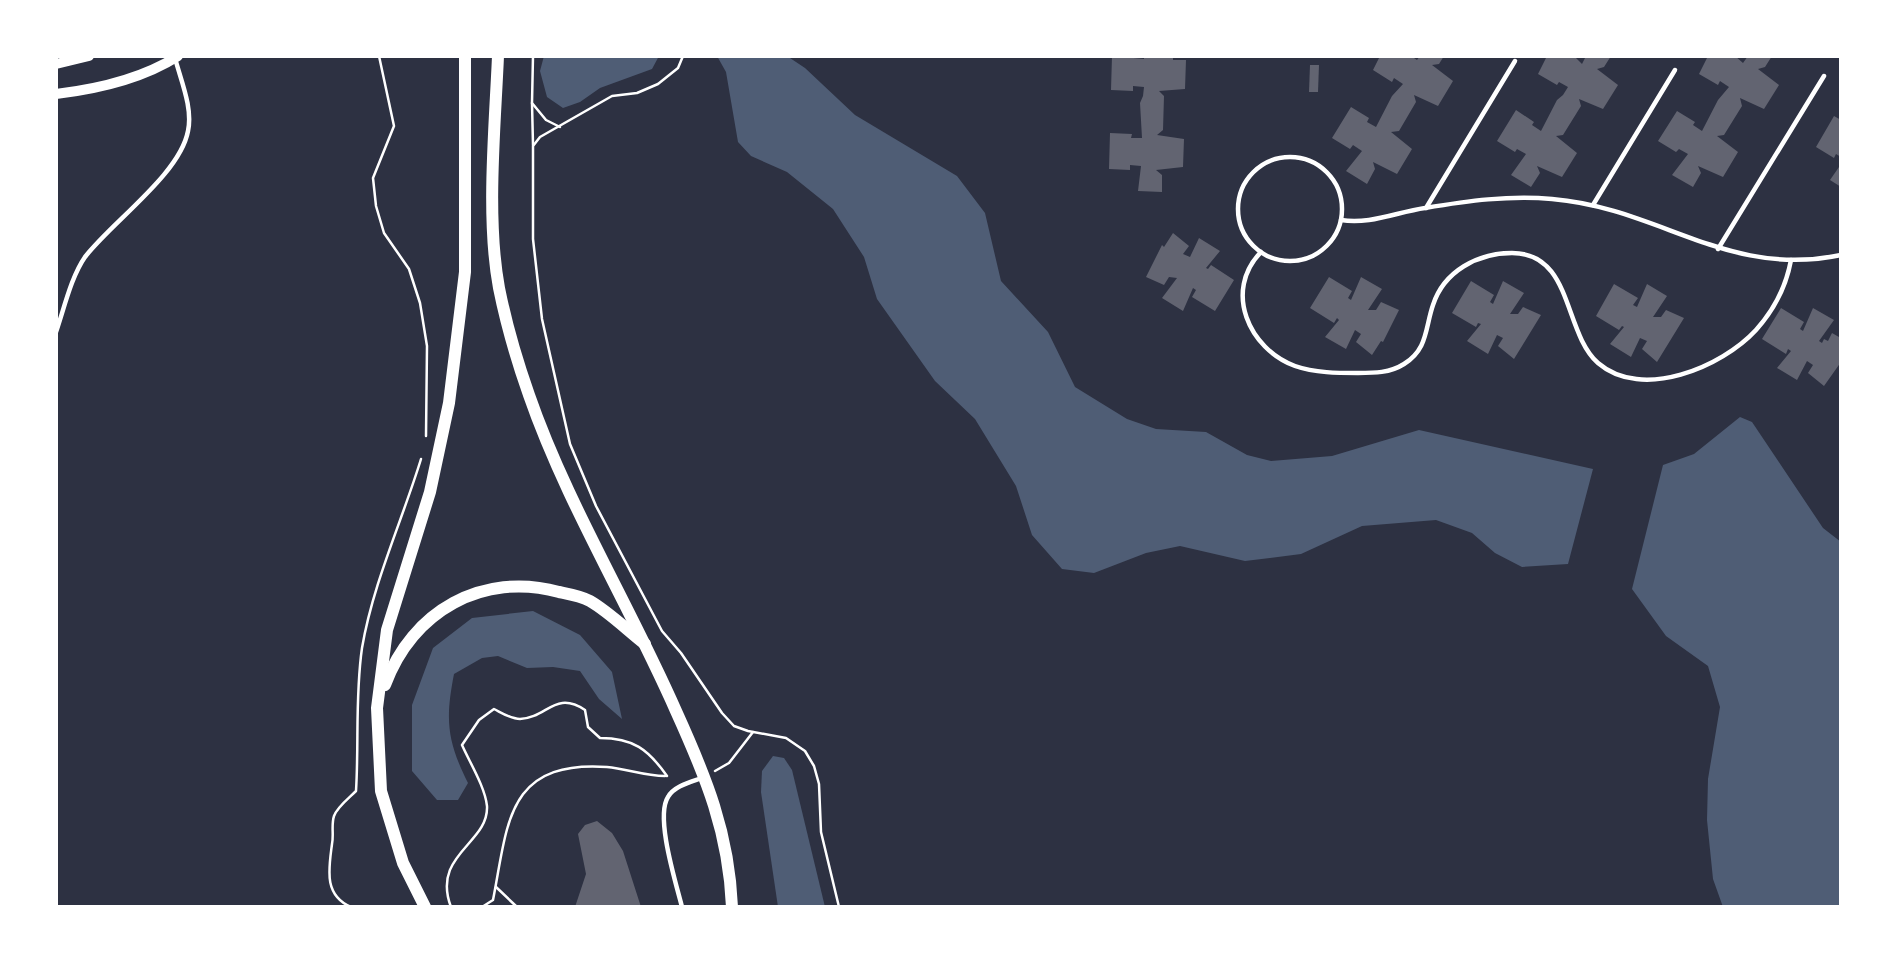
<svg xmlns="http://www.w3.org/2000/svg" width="1897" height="963" font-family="'Archivo Narrow',sans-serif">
  <rect width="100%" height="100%" fill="#2d3142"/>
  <g fill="#4f5d75">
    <polygon points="544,56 659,56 652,69 600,88 580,102 563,108 547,97 540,71"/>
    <polygon points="717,56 787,56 805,68 855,115 957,176 985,213 1001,281 1048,332 1075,387 1127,419 1156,429 1206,432 1247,455 1271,461 1332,456 1419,430 1593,469 1568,564 1522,567 1495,553 1472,533 1436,520 1362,526 1301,554 1245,561 1180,546 1146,553 1094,573 1062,569 1032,535 1016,486 975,419 935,381 877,299 864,257 833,209 787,172 751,156 738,142 726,72"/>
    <polygon points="1740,417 1752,422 1823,528 1841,542 1841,907 1723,907 1713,879 1707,820 1708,779 1720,707 1708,666 1666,636 1632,589 1663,465 1694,454"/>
    <path d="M533,611L580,635L612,672L622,719L599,699L580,671L553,667L527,668L498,656L482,658L454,674C445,720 447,741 468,783L458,800H437L412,771V705L433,648L472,618Z"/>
    <polygon points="773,756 784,758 792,770 825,907 778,907 761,792 762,771"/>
  </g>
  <g fill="#626471">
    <polygon points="1112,56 1144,59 1144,56 1173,56 1173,60 1186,60 1185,89 1159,91 1164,96 1163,130 1157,135 1184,139 1183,167 1156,170 1162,175 1162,192 1138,191 1141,166 1130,165 1130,170 1109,169 1110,133 1132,134 1131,138 1142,138 1140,103 1143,96 1144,87 1133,86 1133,91 1111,90"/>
    <polygon points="1380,56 1411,56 1417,60 1420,56 1444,56 1439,64 1432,65 1453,81 1438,106 1414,95 1416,102 1399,131 1391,132 1412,149 1397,174 1373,162 1375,169 1367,184 1346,171 1362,151 1353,145 1350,149 1332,138 1351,107 1369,118 1367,122 1376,127 1392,96 1403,84 1394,78 1392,82 1373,70"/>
    <polygon points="1547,56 1574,56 1582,64 1586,56 1611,56 1604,67 1597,69 1618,85 1603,109 1579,99 1581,106 1563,135 1556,136 1577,153 1562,177 1537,166 1540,173 1531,187 1511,175 1526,154 1517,149 1515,152 1497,141 1516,110 1534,122 1532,125 1541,131 1557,100 1563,95 1568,87 1559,82 1557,85 1538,74"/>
    <polygon points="1708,56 1735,56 1743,63 1748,56 1772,56 1765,67 1758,69 1779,85 1764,109 1740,98 1742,106 1724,135 1717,136 1738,152 1723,177 1698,166 1701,173 1693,187 1672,175 1688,154 1679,149 1676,152 1658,141 1677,111 1695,122 1693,125 1702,131 1718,100 1729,87 1720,81 1718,85 1699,74"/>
    <polygon points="1310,65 1319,65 1318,92 1309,92"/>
    <polygon points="1834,116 1841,120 1841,157 1836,154 1834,158 1816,147"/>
    <polygon points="1839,167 1841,169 1841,187 1830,180"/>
    <polygon points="1173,233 1189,246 1183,254 1190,257 1199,238 1220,251 1206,268 1208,269 1211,265 1234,280 1215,311 1192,297 1196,290 1193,288 1183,311 1162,298 1177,278 1169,277 1164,285 1146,277 1162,245 1164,247"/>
    <polygon points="1329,277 1352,291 1348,298 1351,300 1361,277 1382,289 1368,310 1376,310 1381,302 1399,310 1383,342 1381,341 1372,355 1356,342 1361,334 1355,330 1346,349 1325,337 1339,320 1337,318 1334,323 1310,308"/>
    <polygon points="1471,281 1494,295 1490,302 1493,304 1503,281 1524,293 1510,314 1518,314 1523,307 1541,315 1514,359 1498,346 1503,338 1497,335 1488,354 1467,341 1481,324 1478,323 1476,327 1452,313"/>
    <polygon points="1614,284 1638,298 1633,305 1637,307 1647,284 1667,296 1653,317 1661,317 1666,310 1684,318 1657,362 1642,349 1647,341 1640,338 1631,357 1610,344 1624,327 1622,326 1619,330 1596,316"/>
    <polygon points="1781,308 1804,322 1800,329 1803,331 1813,308 1834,320 1819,341 1822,343 1824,339 1828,341 1832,333 1839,337 1841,333 1841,362 1824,386 1808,373 1813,365 1807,361 1797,380 1777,368 1791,351 1788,349 1786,354 1762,339"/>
    <polygon points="597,821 612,833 623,851 641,907 575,907 586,874 578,834 585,825"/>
  </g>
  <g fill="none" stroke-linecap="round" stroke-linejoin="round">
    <g stroke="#fff" stroke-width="2.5">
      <polyline points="379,56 394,126 373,178 376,206 384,233 409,269 420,303 427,346 426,436"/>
      <polyline points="533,56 532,103 546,120 560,127"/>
      <polyline points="683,56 678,68 658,84 637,93 612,96 540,137 533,146 533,239 542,319 570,444 596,506 662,631 681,653 722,713 734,726 748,731 786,738 805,751 814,766 819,784 821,832 839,907"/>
      <polyline points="532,103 533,145"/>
      <polyline points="715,771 729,763 753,732"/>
      <polyline points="496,887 517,907"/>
      <path d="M351,907C323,895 329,868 332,844C334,835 331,825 334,816C337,807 349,798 356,791C359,743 355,696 362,648C373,583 402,521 421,459"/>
      <path d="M451,907C431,854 489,844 487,806C485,787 470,763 462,745L479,720L494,709C502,713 511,719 520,719C547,718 555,690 585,710L588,727L600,738C633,738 648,749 667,776"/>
      <path d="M482,907L493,900C508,824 506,760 607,767C627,769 645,776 665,776"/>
    </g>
    <g stroke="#fff" stroke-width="4.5">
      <circle cx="1290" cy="209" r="52"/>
      <polyline points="1593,205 1675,70"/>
      <polyline points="1426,208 1515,61"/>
      <path d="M1341,220C1369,225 1397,212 1425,208C1467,201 1509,195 1552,199C1660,208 1728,279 1841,255"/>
      <polyline points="1718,249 1824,76"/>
      <path d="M1261,252C1223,291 1249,349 1295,366C1315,373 1338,373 1358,373C1374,373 1390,373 1404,364C1428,349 1425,328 1433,305C1444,271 1478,253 1512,253C1573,253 1563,332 1598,363C1642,401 1722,367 1756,330C1774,310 1786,287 1791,260"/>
      <path d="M56,332C64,309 71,277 85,257C113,221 180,174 188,131C193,108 181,81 175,58"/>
      <path d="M682,907C676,883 655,817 668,797C674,786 691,782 702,778"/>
    </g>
    <g stroke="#fff" stroke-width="10">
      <polyline points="56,64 89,56"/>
      <path d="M56,94C98,89 142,79 178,56"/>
    </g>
    <g stroke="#fff" stroke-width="12">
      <path d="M498,56C495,127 486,218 499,288C506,323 517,361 529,395C566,502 630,606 676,711C706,777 729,833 732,907"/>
      <path d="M385,685C412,611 483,571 559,592C569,594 581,596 590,601C609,612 627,630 645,644"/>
      <polyline points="425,907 403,863 381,791 377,708 387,630 430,492 449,403 465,272 465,56"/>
    </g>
  </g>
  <rect width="1897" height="963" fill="none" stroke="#ffffff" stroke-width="116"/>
</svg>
